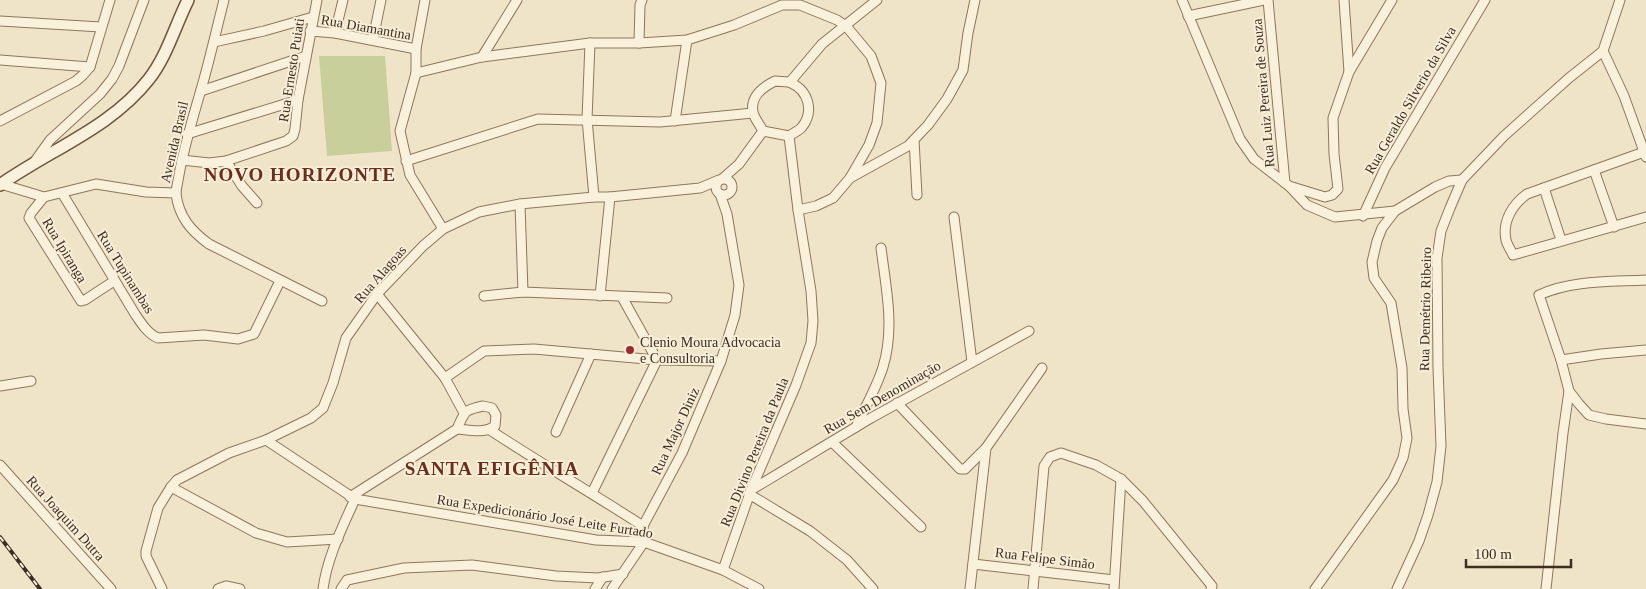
<svg xmlns="http://www.w3.org/2000/svg" width="1646" height="589" font-family="Georgia,serif">
  <rect width="100%" height="100%" fill="#f0e4c8"/>
  <polygon fill="#c9cf9b" points="319,56 385,56 392,151 327,156"/>
  <g fill="none" stroke-linecap="round" stroke-linejoin="round">
    <defs>
      <g id="street">
        <path d="M224,0C216,31 209,63 200,93C192,121 184,147 179,175C178,181 176,189 176,194C179,217 191,231 209,244L322,301"/>
        <polyline points="425,0 416,49 416,73 400,131 410,175 443,229"/>
        <polyline points="1182,0 1240,139 1254,159 1289,186 1307,205 1335,217 1395,211"/>
        <polyline points="1268,0 1285,183"/>
        <polyline points="1344,0 1349,72"/>
        <polyline points="1188,16 1264,0"/>
        <polyline points="0,21 101,27"/>
        <polyline points="310,31 335,33 416,49"/>
        <polyline points="335,33 343,0"/>
        <polyline points="373,39 381,0"/>
        <polyline points="214,42 264,31 313,17"/>
        <polyline points="590,43 587,119 594,197"/>
        <polyline points="639,43 640,5 642,0"/>
        <polyline points="1603,51 1624,96 1646,157"/>
        <polyline points="482,57 517,0"/>
        <polyline points="0,60 90,67"/>
        <polyline points="416,73 482,57 590,43 639,43 687,40 734,25 782,5 800,5 837,20 846,26 871,56 881,83 877,123 869,145 850,178 833,198 816,206 798,210"/>
        <path d="M775,81C781,82 787,81 791,83C809,91 814,112 802,127C799,131 793,133 789,136L763,131C760,125 754,118 753,112C750,96 763,87 775,81Z"/>
        <polyline points="790,82 822,44 877,0"/>
        <polyline points="201,91 306,56"/>
        <polyline points="0,121 76,81 83,75 90,67 110,0"/>
        <polyline points="675,121 687,40"/>
        <polyline points="187,134 298,100"/>
        <polyline points="914,140 917,195"/>
        <path d="M1644,152L1527,194C1513,204 1502,221 1506,240C1507,245 1511,250 1513,255L1646,217"/>
        <polyline points="182,160 209,163 226,161 286,141 293,136 295,129 298,100 317,0"/>
        <polyline points="35,161 50,140 100,94 112,79 119,66 144,0"/>
        <polyline points="226,161 242,186 257,203"/>
        <polyline points="406,161 538,119 660,122 753,113"/>
        <polyline points="1594,170 1614,227"/>
        <polyline points="850,178 908,146 928,125 947,99 963,70 968,33 975,0"/>
        <circle cx="724" cy="187" r="8"/>
        <polyline points="722,179 739,164 763,131"/>
        <polyline points="1,184 44,197"/>
        <polyline points="1289,186 1325,197 1332,195 1338,189 1334,154 1333,118 1349,72 1392,0"/>
        <polyline points="1544,188 1561,240"/>
        <path d="M62,193L135,314C141,323 148,334 158,338L204,335L238,339L254,334L280,281"/>
        <polyline points="520,204 523,292"/>
        <polyline points="1363,216 1385,168 1485,0"/>
        <polyline points="954,217 972,362"/>
        <path d="M1646,280C1610,282 1572,280 1539,295L1561,360L1569,391L1579,404L1589,415L1606,419L1646,424"/>
        <polyline points="114,281 85,300 81,301 29,218 31,213 44,197 96,184 146,192 176,193"/>
        <polyline points="377,294 445,378 464,413"/>
        <polyline points="484,296 523,292 667,298"/>
        <polyline points="600,296 610,197"/>
        <polyline points="1561,360 1601,354 1646,350"/>
        <polyline points="445,378 484,351 534,349 657,360 721,361"/>
        <polyline points="0,386 31,381"/>
        <polyline points="897,403 960,469 965,469 986,448"/>
        <path d="M483,406L492,408L496,415L495,426C484,434 470,430 457,429C465,411 464,410 483,406Z"/>
        <path d="M856,427C865,407 877,387 883,367C895,328 886,288 881,248"/>
        <path d="M490,430C540,463 592,493 643,526"/>
        <polyline points="556,432 591,354"/>
        <polyline points="266,440 355,499 596,540 644,542 723,570 759,589"/>
        <polyline points="832,442 921,527"/>
        <polyline points="0,465 111,589"/>
        <polyline points="171,487 256,533 287,542 338,539"/>
        <polyline points="751,490 871,418 1029,331"/>
        <polyline points="592,493 657,360 622,297"/>
        <polyline points="749,494 810,531 847,560 873,589"/>
        <polyline points="350,497 457,429"/>
        <polyline points="973,564 1114,580"/>
        <polyline points="723,570 751,490 796,385 811,343 813,321 811,291 798,210 789,136"/>
        <polyline points="162,589 146,556 146,551 158,508 171,487 177,480 229,453 266,440 311,418 323,408 333,383 346,338 377,294 423,246 443,229 479,212 520,204 594,197 610,197 700,188 719,180"/>
        <polyline points="218,589 226,586 240,589"/>
        <path d="M323,589C327,558 342,528 355,499"/>
        <polyline points="341,589 347,580 404,568 472,565 556,576 598,578 623,574"/>
        <polyline points="595,589 603,577"/>
        <polyline points="612,589 644,542 643,526 682,453 721,361 735,315 739,285 727,214 720,194"/>
        <polyline points="970,589 986,448 1042,368"/>
        <polyline points="1033,589 1044,466 1050,457 1061,453 1096,465 1121,479 1143,501 1212,586 1211,589"/>
        <polyline points="1114,589 1121,479"/>
        <polyline points="1315,589 1393,480 1403,458 1407,438 1403,409 1402,368 1391,303 1374,278 1372,262 1377,241 1382,228 1395,211 1435,187 1449,181 1462,180"/>
        <polyline points="1397,589 1419,541 1428,515 1437,482 1441,446 1438,368 1437,258 1441,231 1450,208 1462,180 1504,136 1569,78 1603,51 1620,0"/>
        <polyline points="1546,589 1563,433 1569,391"/>
      </g>
      <path id="secondary" d="M0,185C49,150 111,128 149,79C167,56 175,26 188,0"/>
    </defs>
    <use href="#street" stroke="#8d765c" stroke-width="11"/>
    <use href="#secondary" stroke="#6f573f" stroke-width="14"/>
    <use href="#street" stroke="#faf1dc" stroke-width="9"/>
    <use href="#secondary" stroke="#faf1dc" stroke-width="11"/>
    <defs>
      <polyline id="rail" points="0,537 40,589"/>
    </defs>
    <use href="#rail" stroke="#3d2e20" stroke-width="4"/>
    <use href="#rail" stroke="#f7eed8" stroke-width="2" stroke-dasharray="5.5" stroke-linecap="butt"/>
  </g>
  <circle fill="#9e2a2b" stroke="#f7eed8" stroke-width="2" cx="630" cy="350" r="5"/>
  <g text-anchor="middle" stroke-width="4" stroke-linejoin="round" paint-order="stroke">
    <g font-size="14" fill="#3d2e20" stroke="#f7eed8">
      <text transform="translate(366 27) rotate(10)" y="5">Rua Diamantina</text>
      <text transform="translate(291 70) rotate(-81)" y="5">Rua Ernesto Puiati</text>
      <text transform="translate(1263 93) rotate(-95)" y="5">Rua Luiz Pereira de Souza</text>
      <text transform="translate(1410 100) rotate(-60)" y="5">Rua Geraldo Silverio da Silva</text>
      <text transform="translate(174 142) rotate(-77)" y="5">Avenida Brasil</text>
      <text transform="translate(65 250) rotate(59)" y="5">Rua Ipiranga</text>
      <text transform="translate(126 272) rotate(58)" y="5">Rua Tupinambas</text>
      <text transform="translate(380 274) rotate(-49)" y="5">Rua Alagoas</text>
      <text transform="translate(1425 309) rotate(-89)" y="5">Rua Demétrio Ribeiro</text>
      <text transform="translate(882 397) rotate(-30)" y="5">Rua Sem Denominação</text>
      <text transform="translate(675 431) rotate(-65)" y="5">Rua Major Diniz</text>
      <text transform="translate(754 452) rotate(-68)" y="5">Rua Divino Pereira da Paula</text>
      <text transform="translate(545 516) rotate(9)" y="5">Rua Expedicionário José Leite Furtado</text>
      <text transform="translate(66 518) rotate(48)" y="5">Rua Joaquim Dutra</text>
      <text transform="translate(1045 558) rotate(7)" y="5">Rua Felipe Simão</text>
    </g>
    <g font-size="14" fill="#3d2e20" stroke="#f7eed8" text-anchor="start">
      <text x="640" y="347">Clenio Moura Advocacia<tspan x="640" dy="16">e Consultoria</tspan></text>
    </g>
    <g font-size="19" font-weight="bold" letter-spacing="1" fill="#6b2e1e" stroke="#f7eed8">
      <text x="300" y="181">NOVO HORIZONTE</text>
      <text x="492" y="475">SANTA EFIGÊNIA</text>
    </g>
  </g>
  <path d="M1466 559v8h105v-8" fill="none" stroke="#3d2e20" stroke-width="2.5"/>
  <text x="1474" y="559" font-size="15" fill="#3d2e20" stroke="#f7eed8" stroke-width="4" paint-order="stroke">100 m</text>
</svg>
